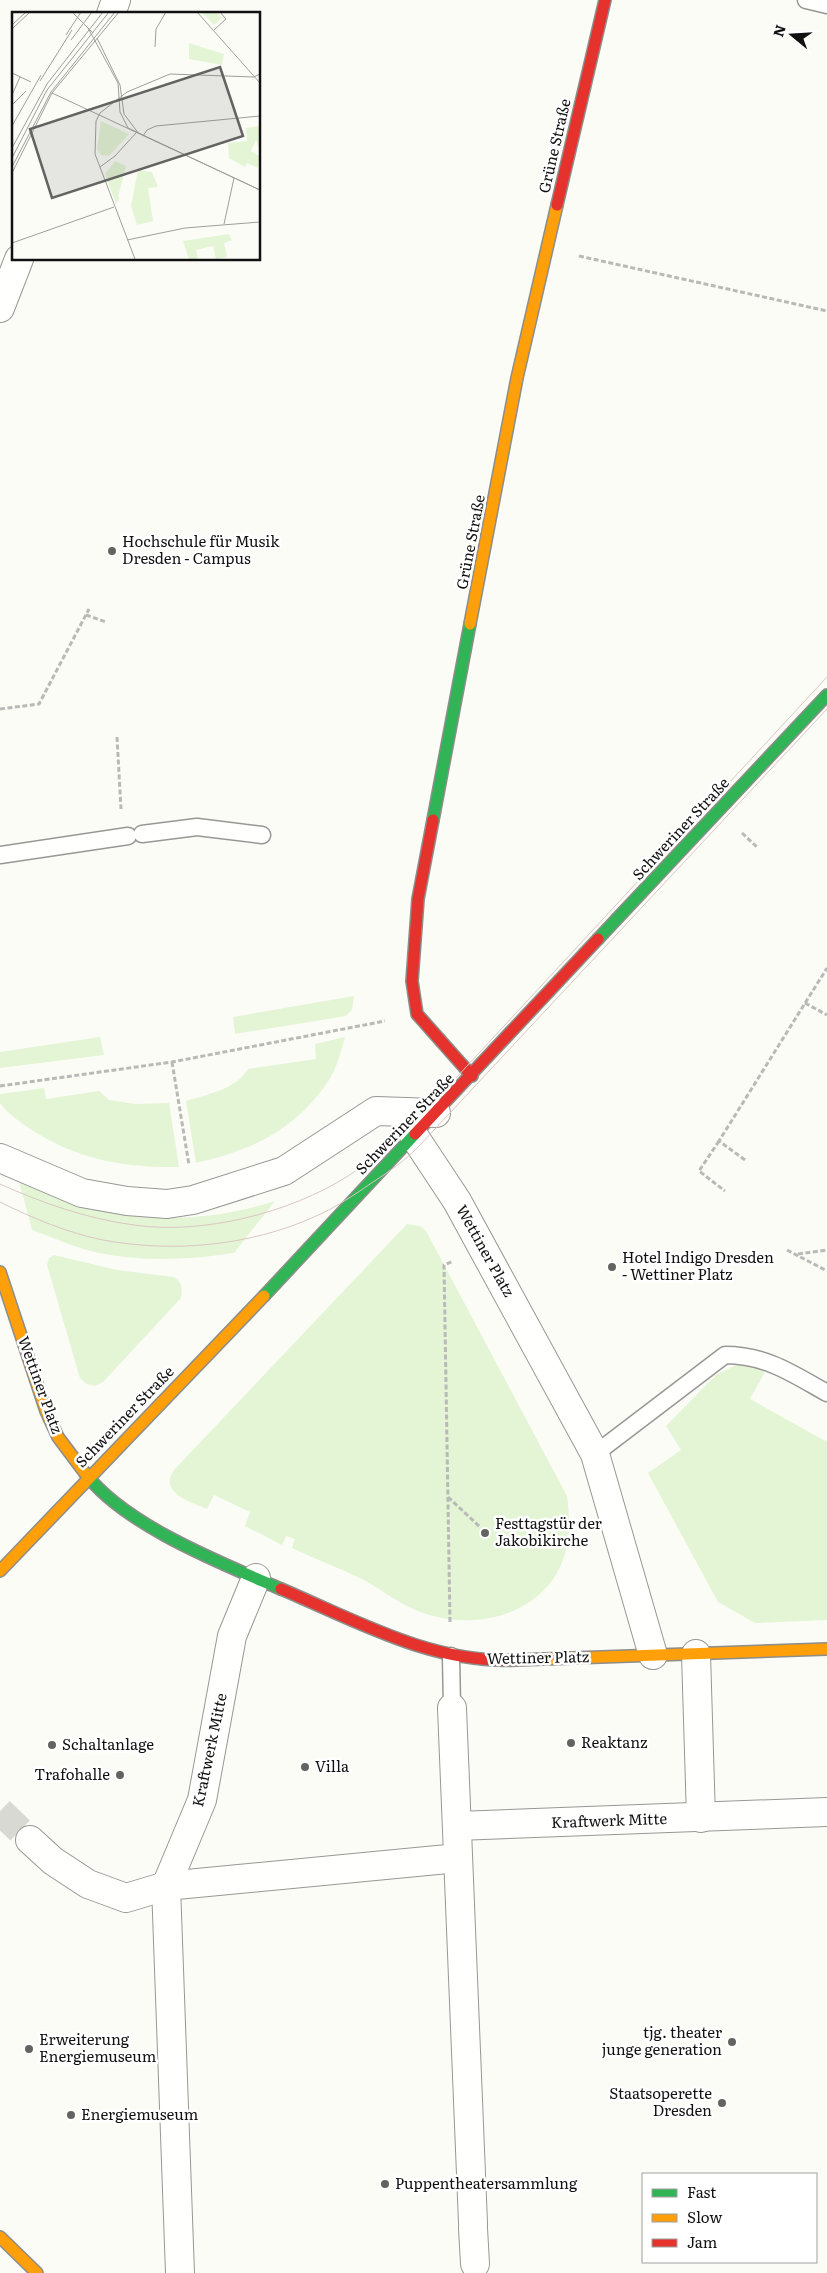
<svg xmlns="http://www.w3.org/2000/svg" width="827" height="2273" font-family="Literata,serif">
  <rect width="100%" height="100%" fill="#fcfcf7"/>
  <g fill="#e3f5d4">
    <polygon points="354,996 352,1010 346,1016 235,1034 233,1017"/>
    <polygon points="100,1037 104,1055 0,1068 0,1052"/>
    <path d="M345,1037C341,1051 337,1068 329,1080C297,1129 251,1151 196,1163L186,1101C208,1094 235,1090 248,1069L316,1059L315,1044Z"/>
    <path d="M44,1088L46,1099L99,1091L109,1100L136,1104L169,1103L179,1167C126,1168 78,1160 32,1130C21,1123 8,1114 0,1103V1094Z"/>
    <path d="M19,1181C104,1220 185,1230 275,1201L234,1253C189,1260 143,1262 99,1253C76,1248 54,1238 32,1230Z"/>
    <path d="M407,1224L420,1226L426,1231L567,1496C572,1530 569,1566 543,1591C510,1624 452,1628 411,1608C394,1600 379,1588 362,1579C339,1568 315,1559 292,1548L295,1539L286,1536L282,1545L245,1526L250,1512L214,1495L207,1509C191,1502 158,1493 174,1470Z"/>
    <path d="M54,1255L117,1270L174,1277C182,1283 183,1288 181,1298L103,1382L95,1386L87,1384L80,1378L47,1265L49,1258Z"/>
    <polygon points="738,1364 765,1372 750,1399 827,1442 827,1620 755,1623 718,1602 648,1473 681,1450 666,1426 716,1375"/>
  </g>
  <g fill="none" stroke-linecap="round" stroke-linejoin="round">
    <polyline stroke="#d9d9d4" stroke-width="28" stroke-dasharray="28 14" stroke-linecap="butt" points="0,1811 30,1840"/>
    <defs>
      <g id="lane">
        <polyline points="806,0 827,5"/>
        <polyline points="142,834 197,827 262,835"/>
        <polyline points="0,855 128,836"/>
        <path d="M595,1454L725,1355C766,1355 793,1374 827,1393"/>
        <polyline points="451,1656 452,1708"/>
      </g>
      <g id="street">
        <polyline points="111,14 116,0"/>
        <polyline points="0,308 19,259"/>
        <polyline points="414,1136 457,1201 595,1454 653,1655"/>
        <polyline points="0,1158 82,1193 127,1201 167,1204 193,1200 284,1171 376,1111 436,1113"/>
        <polyline points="696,1654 701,1818"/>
        <polyline points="452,1708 473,2223"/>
        <polyline points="457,1826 827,1812"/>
        <polyline points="30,1840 53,1861 88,1884 126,1898 166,1886 458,1858"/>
        <polyline points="473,2228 475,2264"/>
        <polyline points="180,2273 166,1886 202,1800 232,1636 256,1578"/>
      </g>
      <g id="fast">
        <polyline points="433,820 470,624"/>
        <polyline points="598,939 827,695"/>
        <polyline points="264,1296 415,1134"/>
        <path d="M85,1473C124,1525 221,1563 281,1589"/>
      </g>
      <g id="slow">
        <polyline points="470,624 517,378 557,205"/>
        <polyline points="0,1272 46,1411 58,1437 85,1473"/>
        <polyline points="0,1571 264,1296"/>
        <polyline points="516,1660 827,1649"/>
        <polyline points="0,2237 37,2273"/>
      </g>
      <g id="jam">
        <polyline points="557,205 605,0"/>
        <polyline points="433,820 418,899 412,981 417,1014 472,1076"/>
        <polyline points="415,1134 598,939"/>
        <path d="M281,1589C357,1621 432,1664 516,1660"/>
      </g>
    </defs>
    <use href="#lane" stroke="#979795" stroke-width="19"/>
    <use href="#street" stroke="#979795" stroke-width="30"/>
    <use href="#fast" stroke="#8d8d8b" stroke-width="14"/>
    <use href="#slow" stroke="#8d8d8b" stroke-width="14"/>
    <use href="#jam" stroke="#8d8d8b" stroke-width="14"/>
    <g stroke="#b9b9b8" stroke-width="3" stroke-dasharray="5 2.5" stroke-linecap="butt">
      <polyline points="579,256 827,311"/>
      <polyline points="86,615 106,622"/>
      <polyline points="0,709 39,704 89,609"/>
      <polyline points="117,737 121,809"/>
      <polyline points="742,833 758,848"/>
      <polyline points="805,1003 827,1015"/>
      <polyline points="172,1062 189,1165"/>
      <polyline points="0,1086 172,1062 385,1021"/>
      <polyline points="719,1141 699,1171 725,1191"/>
      <polyline points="745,1160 719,1141 827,968"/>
      <polyline points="787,1250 827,1271"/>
      <polyline points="798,1254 827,1250"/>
      <polyline points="448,1497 480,1527"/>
      <polyline points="450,1622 444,1265 453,1261"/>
    </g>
    <use href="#lane" stroke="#fffffe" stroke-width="16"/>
    <use href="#street" stroke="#fffffe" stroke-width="28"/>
    <use href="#fast" stroke="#30b455" stroke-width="11"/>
    <use href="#slow" stroke="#ff9f0a" stroke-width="11"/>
    <use href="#jam" stroke="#e5322d" stroke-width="11"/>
    <g stroke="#dbc6c3" stroke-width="1">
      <path d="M0,1184C42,1203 88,1219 134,1225C202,1235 290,1213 348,1176C383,1154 412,1122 442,1093L827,677"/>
      <path d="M0,1202C32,1218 68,1233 103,1240C173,1253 249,1246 314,1217C335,1208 354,1195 373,1182C390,1171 406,1160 420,1145L827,709"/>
    </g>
  </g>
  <g fill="#636362" stroke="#fff" stroke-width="2">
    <circle cx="112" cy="551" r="5"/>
    <circle cx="612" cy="1267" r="5"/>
    <circle cx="485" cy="1533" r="5"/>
    <circle cx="571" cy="1743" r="5"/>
    <circle cx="52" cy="1745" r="5"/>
    <circle cx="305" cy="1767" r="5"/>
    <circle cx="120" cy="1775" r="5"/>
    <circle cx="732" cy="2042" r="5"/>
    <circle cx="29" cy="2049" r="5"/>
    <circle cx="722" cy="2103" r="5"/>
    <circle cx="71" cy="2115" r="5"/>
    <circle cx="385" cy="2184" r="5"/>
  </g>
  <g text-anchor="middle" stroke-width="5" stroke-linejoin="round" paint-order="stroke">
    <g font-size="15" fill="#111" stroke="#fff">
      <text transform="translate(555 146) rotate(-77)" y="5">Grüne Straße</text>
      <text transform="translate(471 542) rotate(-79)" y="5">Grüne Straße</text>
      <text transform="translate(681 829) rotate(-47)" y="5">Schweriner Straße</text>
      <text transform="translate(405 1124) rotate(-46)" y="5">Schweriner Straße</text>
      <text transform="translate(485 1251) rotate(61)" y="5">Wettiner Platz</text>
      <text transform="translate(40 1385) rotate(70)" y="5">Wettiner Platz</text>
      <text transform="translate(125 1417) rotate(-46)" y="5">Schweriner Straße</text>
      <text transform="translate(538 1658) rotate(-1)" y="5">Wettiner Platz</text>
      <text transform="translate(210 1750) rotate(-78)" y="5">Kraftwerk Mitte</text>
      <text transform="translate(609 1821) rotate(-2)" y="5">Kraftwerk Mitte</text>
    </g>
    <g font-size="15" fill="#111" stroke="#fff" text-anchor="start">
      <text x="122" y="547">Hochschule für Musik<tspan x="122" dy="17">Dresden - Campus</tspan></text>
      <text x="622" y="1263">Hotel Indigo Dresden<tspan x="622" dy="17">- Wettiner Platz</tspan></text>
      <text x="495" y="1529">Festtagstür der<tspan x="495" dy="17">Jakobikirche</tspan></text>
      <text x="581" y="1748">Reaktanz</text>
      <text x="62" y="1750">Schaltanlage</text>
      <text x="315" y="1772">Villa</text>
      <text x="110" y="1780" text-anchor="end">Trafohalle</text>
      <text x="722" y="2038" text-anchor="end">tjg. theater<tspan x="722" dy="17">junge generation</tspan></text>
      <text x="39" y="2045">Erweiterung<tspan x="39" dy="17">Energiemuseum</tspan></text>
      <text x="712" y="2099" text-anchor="end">Staatsoperette<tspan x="712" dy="17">Dresden</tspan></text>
      <text x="81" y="2120">Energiemuseum</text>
      <text x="395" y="2189">Puppentheatersammlung</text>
    </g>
  </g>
  <g transform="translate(12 12)">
    <rect width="248" height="248" fill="#fcfcf7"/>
    <path d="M190,0H204L210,6L202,13ZM177,31L212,42L210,53L177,47ZM89,109L117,122L97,144L89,143L85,137ZM247,114V135L244,128L239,139L247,144L246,156L235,151L233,155L217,146L216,131L235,129L234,116ZM103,149L114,154L106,185L108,186L104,192L93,162ZM126,158L140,160L146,175L136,176L141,209L125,213L119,194ZM217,222L220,228L212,231L215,245L204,247L201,234L184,238L186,247H177L171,229Z" fill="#e3f5d4"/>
    <path fill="none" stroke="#9e9e9b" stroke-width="1" d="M60,0L81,21M185,0L248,71M0,13L14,0M76,16L106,71L108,100L116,116L248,178M0,17L18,0M202,18L214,7L208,0M54,23L69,0M85,26L108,73L112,102L127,122M59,28L80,0M143,35L144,17L154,0M0,61L19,70M28,69L60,18M40,81L248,178M0,83L8,65M0,93L14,79M0,114L29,63M131,124L135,118L144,114L248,104M0,136L35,72L91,0M0,146L35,78L97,0M0,155L39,80L103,0M88,155L103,144L124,121M0,161L40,81L107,0M212,212L222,166M115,228L173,216L248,210M0,231L102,195M123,247L83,142L84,109L88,101L115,80L158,62L242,65L248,62"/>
    <path fill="#636362" fill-opacity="0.15" stroke="#636362" stroke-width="2.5" d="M208,55L231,124L40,186L18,117Z"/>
    <rect width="248" height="248" fill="none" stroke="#111" stroke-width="2.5"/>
  </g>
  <rect x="642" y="2173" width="175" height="90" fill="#ffffff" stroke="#a0a0a0"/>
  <rect x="652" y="2189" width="25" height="8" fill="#30b455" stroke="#a0a0a0"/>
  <text x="687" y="2198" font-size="15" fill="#111111">Fast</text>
  <rect x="652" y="2214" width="25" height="8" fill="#ff9f0a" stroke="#a0a0a0"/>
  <text x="687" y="2223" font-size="15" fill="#111111">Slow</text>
  <rect x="652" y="2239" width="25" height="8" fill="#e5322d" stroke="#a0a0a0"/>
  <text x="687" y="2248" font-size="15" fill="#111111">Jam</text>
  <g transform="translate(792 35) rotate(288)" stroke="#ffffff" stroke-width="4" paint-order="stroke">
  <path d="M0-4L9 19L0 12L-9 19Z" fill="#111111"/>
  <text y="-8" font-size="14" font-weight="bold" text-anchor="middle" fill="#111111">N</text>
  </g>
</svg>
